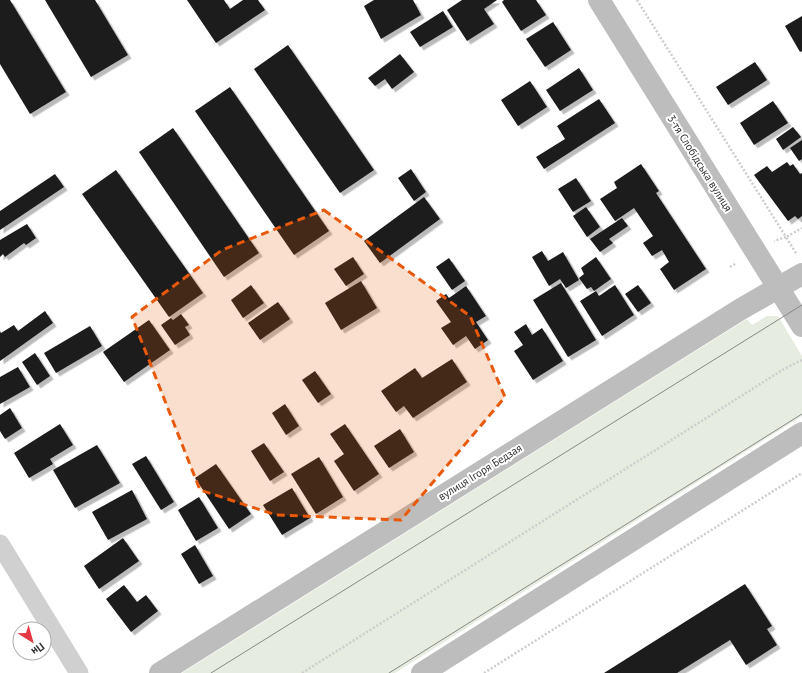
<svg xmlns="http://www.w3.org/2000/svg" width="802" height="673" font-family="'PT Sans',sans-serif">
  <defs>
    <filter id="shadow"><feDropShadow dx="3.5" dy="3.5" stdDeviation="0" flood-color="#0004"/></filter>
  </defs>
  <rect width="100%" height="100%" fill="#fff"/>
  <polygon fill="#e6ecdf" points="767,316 778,316 802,356 802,416 395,673 182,673 747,319 752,325"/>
  <g fill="#1a1a1a" filter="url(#shadow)">
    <polygon points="0,0 10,0 66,92 30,114 0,64"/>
    <polygon points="45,0 95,0 128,55 91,77"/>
    <polygon points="187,0 224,0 230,9 243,0 258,0 265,10 216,43"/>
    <polygon points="374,0 413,0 421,15 381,39 364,6"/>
    <polygon points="462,0 497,0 484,9 494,24 467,41 447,10"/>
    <polygon points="504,0 536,0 546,15 521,31 502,2"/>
    <polygon points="443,11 453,27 420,47 410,32"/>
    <polygon points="802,16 802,51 800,52 785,26"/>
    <polygon points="553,22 571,50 545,67 526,39"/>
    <polygon points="288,45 374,170 340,193 254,69"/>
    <polygon points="400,54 414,72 392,89 385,79 375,86 368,78"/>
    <polygon points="755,62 767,80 728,105 716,87"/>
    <polygon points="579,68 593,90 560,111 546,90"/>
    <polygon points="530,81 547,107 518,126 501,100"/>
    <polygon points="230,87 329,231 294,255 195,111"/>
    <polygon points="599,99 615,123 544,169 536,157 565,139 557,126"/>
    <polygon points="773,101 788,123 754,145 740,123"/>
    <polygon points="793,127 801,137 783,150 776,139"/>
    <polygon points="173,128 259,253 224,277 139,152"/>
    <polygon points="802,140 802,159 799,161 790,148"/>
    <polygon points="787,162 790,166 793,164 800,174 802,173 802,216 798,219 795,216 788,221 754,175 767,166 772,172"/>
    <polygon points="641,164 659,191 656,193 706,269 674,290 660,269 669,262 662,250 652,256 643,243 653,236 634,208 615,221 600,199 617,188 614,182"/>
    <polygon points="411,169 426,192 414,201 398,178"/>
    <polygon points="116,170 203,293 169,317 82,194"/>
    <polygon points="55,174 64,187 0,230 0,211"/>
    <polygon points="576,178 591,201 573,212 558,189"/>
    <polygon points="424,197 440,219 380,263 364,241"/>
    <polygon points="586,207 600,227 587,237 573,216"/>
    <polygon points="622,218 628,226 609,239 613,243 600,252 590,239"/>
    <polygon points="27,224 36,238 26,245 24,243 5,257 3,254 0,257 0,240"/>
    <polygon points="542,251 548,261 563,252 579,280 566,288 560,279 549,286 532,257"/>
    <polygon points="353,257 364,274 346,286 334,269"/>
    <polygon points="596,257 611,279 594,291 591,287 587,289 579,278 584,274 581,268"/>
    <polygon points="449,258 465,281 452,290 436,267"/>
    <polygon points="361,281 377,308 341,330 325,303"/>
    <polygon points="561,283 596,340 568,357 533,300"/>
    <polygon points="251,285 264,303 243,318 231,300"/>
    <polygon points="615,285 634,315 602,336 580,301 596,291 599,296"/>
    <polygon points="638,285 651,303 638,312 625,294"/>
    <polygon points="466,286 486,316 476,322 488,340 475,349 466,336 453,345 441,328 451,322 436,301 446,294 449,298"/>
    <polygon points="278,302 290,319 260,340 248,323"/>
    <polygon points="45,311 53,323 0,361 0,331 1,333 14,325 18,331"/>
    <polygon points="181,314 189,325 185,327 190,335 175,345 161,325 171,318 173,320"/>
    <polygon points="149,320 170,350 124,382 103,352"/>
    <polygon points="526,324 532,335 542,328 563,361 533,380 514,351 523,345 514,332"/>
    <polygon points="90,326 102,346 56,373 44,353"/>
    <polygon points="35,353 50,376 37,385 22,362"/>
    <polygon points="452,359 467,382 413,418 404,406 396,412 381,391 415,368 422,378"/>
    <polygon points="18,367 30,387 0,404 0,377"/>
    <polygon points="315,371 331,394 318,403 302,380"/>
    <polygon points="285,404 299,426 286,435 272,413"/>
    <polygon points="10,408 22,428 5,439 0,431 0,415"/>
    <polygon points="60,424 73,445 50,459 53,464 29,478 14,453"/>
    <polygon points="345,424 379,474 354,491 334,461 344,454 330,434"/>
    <polygon points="400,429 414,452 389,468 374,446"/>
    <polygon points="264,443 284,472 270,481 251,451"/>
    <polygon points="97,445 120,483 75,508 53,470"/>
    <polygon points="146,456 174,502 161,510 132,464"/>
    <polygon points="319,457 343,497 316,514 291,474"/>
    <polygon points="216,464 251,514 229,529 195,478"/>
    <polygon points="292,488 310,518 282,535 263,505"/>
    <polygon points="132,490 147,519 108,540 92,512"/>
    <polygon points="199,497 218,528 196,541 178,510"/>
    <polygon points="123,538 139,561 99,589 84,566"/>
    <polygon points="195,545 213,576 199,584 181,554"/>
    <polygon points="745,584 772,626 767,629 777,645 746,665 730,640 677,673 604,673"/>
    <polygon points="124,585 137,602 146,595 158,611 131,632 106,599"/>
  </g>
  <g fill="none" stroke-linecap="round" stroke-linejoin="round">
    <g stroke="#cdcdcd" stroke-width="2.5" stroke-dasharray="2 2" stroke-linecap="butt">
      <polyline points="637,0 786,237 774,241"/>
      <polyline points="796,253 786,237 802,228"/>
      <polyline points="730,267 737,263"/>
      <polyline points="302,673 784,369 802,360"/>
      <polyline points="484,673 802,473"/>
    </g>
    <polyline stroke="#d0d0d0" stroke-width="19" points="0,544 79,673"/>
    <g stroke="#bdbdbd" stroke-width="22">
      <polyline points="599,0 802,326"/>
      <polyline points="160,673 741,309 802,274"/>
      <polyline points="422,673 802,433"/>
    </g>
    <g stroke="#888" stroke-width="1">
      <polyline points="211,673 802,305"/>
      <polyline points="389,673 802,414"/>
    </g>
  </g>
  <path fill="#e8590c" fill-opacity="0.2" stroke="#e8590c" stroke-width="3" stroke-dasharray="8 5" stroke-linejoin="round" d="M324,210L470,316L505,397L401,520L276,515L200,490L132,317L222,250Z"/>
  <g text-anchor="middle" stroke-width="4" stroke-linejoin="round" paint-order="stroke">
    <g font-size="11" fill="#333" stroke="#fff">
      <text transform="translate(700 163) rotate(58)" y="4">3-тя Слобідська вулиця</text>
      <text transform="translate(480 472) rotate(-32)" y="4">вулиця Ігоря Бедзая</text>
    </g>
  </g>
  <g transform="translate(32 641) rotate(143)"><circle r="19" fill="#ffffff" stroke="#adadad"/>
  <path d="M0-3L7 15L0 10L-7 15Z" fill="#e63946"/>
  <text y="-6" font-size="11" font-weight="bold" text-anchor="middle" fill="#333333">Пн</text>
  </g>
</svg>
